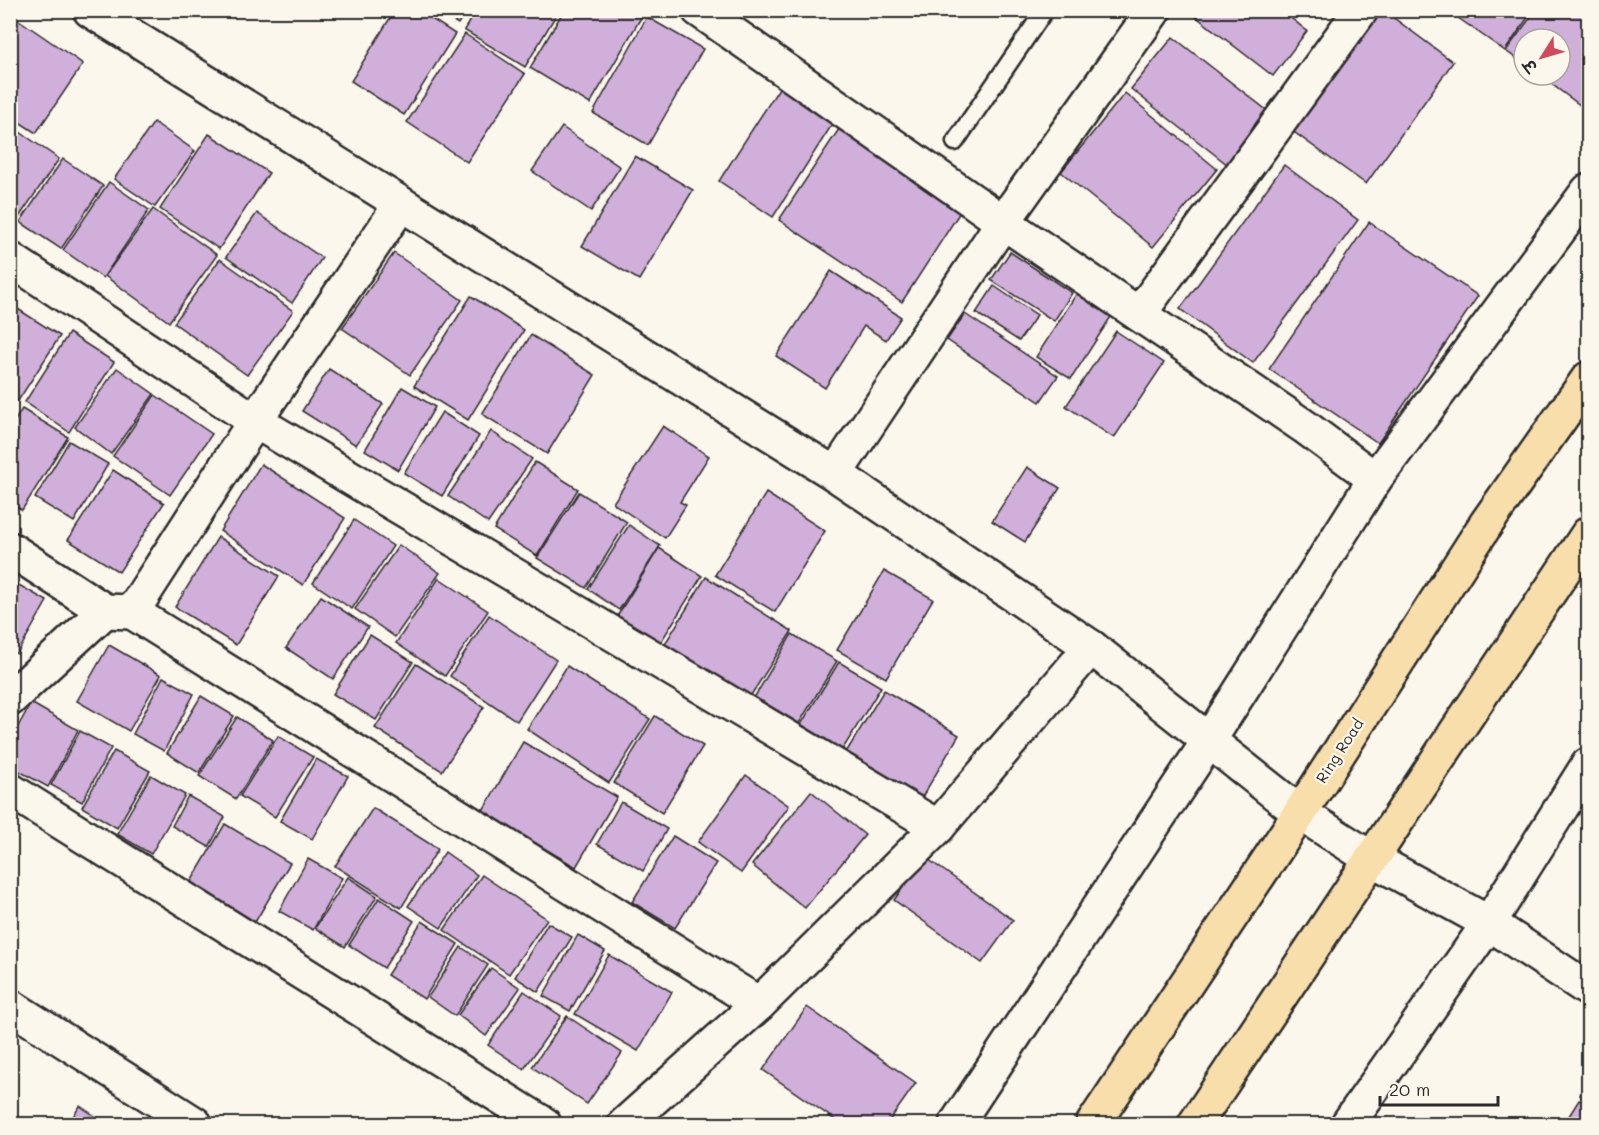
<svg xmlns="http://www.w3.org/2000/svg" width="1599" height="1135" font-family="Mali,'Playpen Sans Deva',sans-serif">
  <rect width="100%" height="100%" fill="#fbf7ec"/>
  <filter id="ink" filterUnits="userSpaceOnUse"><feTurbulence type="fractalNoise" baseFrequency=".0167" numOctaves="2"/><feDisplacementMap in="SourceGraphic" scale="12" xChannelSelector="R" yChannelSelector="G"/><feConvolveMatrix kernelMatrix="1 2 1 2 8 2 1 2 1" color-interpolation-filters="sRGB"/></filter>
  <g filter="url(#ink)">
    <g fill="#d0afda" stroke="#2b2b2b" stroke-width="1.5">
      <polygon points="395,10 418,10 455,34 404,115 351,81"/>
      <polygon points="435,10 466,10 458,24"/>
      <polygon points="476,10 559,10 525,67 464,30"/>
      <polygon points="564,10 645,11 590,104 530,68"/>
      <polygon points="1197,10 1281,10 1307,31 1273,76 1194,15"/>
      <polygon points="1376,10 1383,10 1453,62 1366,184 1291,130"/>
      <polygon points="1447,10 1533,10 1505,51"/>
      <polygon points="1536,10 1588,10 1588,111 1539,75 1560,75 1560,39 1524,39 1524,64 1506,51"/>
      <polygon points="647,17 703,49 648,145 593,113"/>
      <polygon points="19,20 83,64 36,133 10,116 10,32"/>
      <polygon points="465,34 525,74 467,162 407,122"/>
      <polygon points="1173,37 1269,112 1228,165 1131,89"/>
      <polygon points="781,85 835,120 773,217 719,181"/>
      <polygon points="1125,93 1217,169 1153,247 1061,172"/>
      <polygon points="154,122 195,151 155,207 114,179"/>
      <polygon points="562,127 620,167 591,211 532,171"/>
      <polygon points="839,129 962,209 902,302 779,220"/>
      <polygon points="17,130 59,159 17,220 10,216 10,140"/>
      <polygon points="209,134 269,173 219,249 160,209"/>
      <polygon points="635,156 693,190 639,280 582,246"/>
      <polygon points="63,159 103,186 61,249 20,222"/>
      <polygon points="1284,165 1358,220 1253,363 1180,309"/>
      <polygon points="109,182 149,210 103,278 63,250"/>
      <polygon points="153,209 217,255 169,322 105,276"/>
      <polygon points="257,213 322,258 292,303 226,257"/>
      <polygon points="1369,222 1478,296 1378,443 1269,369"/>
      <polygon points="1010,252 1072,293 1054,321 991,280"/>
      <polygon points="394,253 462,300 410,375 342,328"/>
      <polygon points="220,259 293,311 247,375 174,323"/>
      <polygon points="831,271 901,317 886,340 864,326 825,388 776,356"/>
      <polygon points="994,286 1037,315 1019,341 976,313"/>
      <polygon points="1079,290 1114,312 1071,379 1036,357"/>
      <polygon points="471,296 524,330 468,420 414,386"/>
      <polygon points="10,304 60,336 18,401 10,396"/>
      <polygon points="965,314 1058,376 1040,402 947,340"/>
      <polygon points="1116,331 1164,363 1114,438 1066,406"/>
      <polygon points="69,333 114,362 69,432 25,402"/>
      <polygon points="531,335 595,375 547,454 482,414"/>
      <polygon points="117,368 154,394 111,454 75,427"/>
      <polygon points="329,369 383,404 356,445 302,411"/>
      <polygon points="402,387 435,407 398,470 365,450"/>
      <polygon points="155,395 212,434 170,495 113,456"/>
      <polygon points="22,409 68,437 22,510 10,502 10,428"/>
      <polygon points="442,412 479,436 442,496 404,473"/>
      <polygon points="663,426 709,456 680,502 686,505 665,538 613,503"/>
      <polygon points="491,431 532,459 488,523 448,496"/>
      <polygon points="69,441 108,464 74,522 35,498"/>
      <polygon points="535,462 578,489 537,556 494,529"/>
      <polygon points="261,464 345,518 303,585 220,531"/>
      <polygon points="1027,467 1060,488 1025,542 992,521"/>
      <polygon points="113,470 164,503 119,572 68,540"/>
      <polygon points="579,492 627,522 586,588 537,558"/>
      <polygon points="766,493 825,531 775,612 715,575"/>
      <polygon points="354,520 393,546 352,609 313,583"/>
      <polygon points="629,525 660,546 619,610 588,589"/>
      <polygon points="218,537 279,576 236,645 175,607"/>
      <polygon points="399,545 440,573 395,637 355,609"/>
      <polygon points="659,548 702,576 659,645 616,618"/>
      <polygon points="884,571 933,599 886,678 837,650"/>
      <polygon points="706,577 792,631 748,700 663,647"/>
      <polygon points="439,578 488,611 445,676 396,643"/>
      <polygon points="10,580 47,601 17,654 10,650"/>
      <polygon points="321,596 368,627 333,679 286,648"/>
      <polygon points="489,615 556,660 517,721 450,676"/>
      <polygon points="792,634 837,661 795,730 751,703"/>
      <polygon points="370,635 413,662 376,720 333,694"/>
      <polygon points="109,645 161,675 129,731 77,701"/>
      <polygon points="839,662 881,687 841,752 800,726"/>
      <polygon points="416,664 484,707 442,771 375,728"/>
      <polygon points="567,666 650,719 609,783 527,729"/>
      <polygon points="163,677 194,694 164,751 133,734"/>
      <polygon points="884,690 959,735 921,799 845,754"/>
      <polygon points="201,696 234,716 199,773 167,753"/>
      <polygon points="31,703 78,730 48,787 10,766 10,741"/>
      <polygon points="655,716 703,746 662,813 614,783"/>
      <polygon points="237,717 273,740 236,799 199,776"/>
      <polygon points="80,731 111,748 82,802 51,785"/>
      <polygon points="278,736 313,757 275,817 240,796"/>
      <polygon points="523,742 617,797 576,867 482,812"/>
      <polygon points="114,751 150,771 117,828 82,807"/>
      <polygon points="316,759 348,776 312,839 280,821"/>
      <polygon points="151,775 185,795 151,854 117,834"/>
      <polygon points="746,775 789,806 741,873 698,842"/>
      <polygon points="811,791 865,835 805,908 752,865"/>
      <polygon points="188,796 225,817 209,847 172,826"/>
      <polygon points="621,802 667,829 643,871 597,844"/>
      <polygon points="373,808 438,849 401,908 335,866"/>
      <polygon points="225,824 290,863 254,924 189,885"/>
      <polygon points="673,836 716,863 675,928 632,902"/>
      <polygon points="445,852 477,875 441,928 408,906"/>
      <polygon points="925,857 1013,920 982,963 894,900"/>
      <polygon points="308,859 342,878 313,930 279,911"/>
      <polygon points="482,875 547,919 509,974 444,930"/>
      <polygon points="348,877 377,896 345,947 315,928"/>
      <polygon points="379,898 414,921 384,968 349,945"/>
      <polygon points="422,921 458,944 424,999 387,975"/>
      <polygon points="548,923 572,937 538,992 515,977"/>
      <polygon points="578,935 605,951 570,1011 543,996"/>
      <polygon points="461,947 488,965 455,1016 428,997"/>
      <polygon points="609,955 672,992 638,1051 575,1014"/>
      <polygon points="491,968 520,988 486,1036 458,1015"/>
      <polygon points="524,991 561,1016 524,1069 488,1045"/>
      <polygon points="807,1007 916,1083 887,1124 841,1124 763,1070"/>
      <polygon points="567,1016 622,1053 587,1104 532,1067"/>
      <polygon points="1588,1083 1588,1101 1580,1095"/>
      <polygon points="1579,1100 1588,1106 1588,1124 1575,1124 1567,1119"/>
      <polygon points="80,1106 107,1124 68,1124"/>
    </g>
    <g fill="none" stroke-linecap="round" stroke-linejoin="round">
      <defs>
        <polyline id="service" points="955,142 1045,10"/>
        <g id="minor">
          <polyline points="90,10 835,474 1091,647 1300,813 1372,859 1489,923 1588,989"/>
          <polyline points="699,10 1003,222 1305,427 1375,479"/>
          <polyline points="10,259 255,421 938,827"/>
          <polyline points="1139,314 1361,10"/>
          <polyline points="835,474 1003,222 1154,10"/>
          <polyline points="10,549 105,611"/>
          <polyline points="132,612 759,1004"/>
          <polyline points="10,699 105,611 132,612 255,421 401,204"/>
          <polyline points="10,790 544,1124"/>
          <polyline points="10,1006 195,1124"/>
          <polyline points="625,1124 759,1004 938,827 1091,647"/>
        </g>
        <g id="tertiary">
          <polyline points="956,1124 1208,742 1375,479 1588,191"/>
          <polyline points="1348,1124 1489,923 1588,765"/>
        </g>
        <g id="trunk">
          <polyline points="1093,1124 1300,813 1486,524 1588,379"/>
          <polyline points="1195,1124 1588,534"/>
        </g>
      </defs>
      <use href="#service" stroke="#2b2b2b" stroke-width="21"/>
      <use href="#minor" stroke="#2b2b2b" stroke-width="38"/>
      <use href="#tertiary" stroke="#2b2b2b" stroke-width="38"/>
      <use href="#trunk" stroke="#2b2b2b" stroke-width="38"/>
      <use href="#service" stroke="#fbf7ec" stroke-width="16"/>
      <use href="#minor" stroke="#fbf7ec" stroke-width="33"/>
      <use href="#tertiary" stroke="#fbf7ec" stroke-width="33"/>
      <use href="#trunk" stroke="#f8deab" stroke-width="33"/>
    </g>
  </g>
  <g text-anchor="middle" stroke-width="4.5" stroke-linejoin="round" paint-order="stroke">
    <g font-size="15" fill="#2b2b2b" stroke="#fbf7ec">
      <text transform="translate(1340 751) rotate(-57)" y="5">Ring Road</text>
    </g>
  </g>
  <rect width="1599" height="1135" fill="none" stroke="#fbf7ec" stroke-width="36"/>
  <rect x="18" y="18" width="1563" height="1099" fill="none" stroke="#2b2b2b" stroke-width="2" filter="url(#ink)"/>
  <g transform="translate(1542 57) rotate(233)"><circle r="28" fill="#fbf7ec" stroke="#a8a59f" stroke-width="1.5"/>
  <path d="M0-4.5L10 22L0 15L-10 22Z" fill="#d1495b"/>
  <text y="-9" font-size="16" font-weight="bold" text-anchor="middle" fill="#2b2b2b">उ</text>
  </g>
  <path d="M1380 1096v9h118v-9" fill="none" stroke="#2b2b2b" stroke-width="3"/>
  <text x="1389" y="1096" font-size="18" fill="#2b2b2b" stroke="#fbf7ec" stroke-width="4.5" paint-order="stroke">20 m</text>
</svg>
